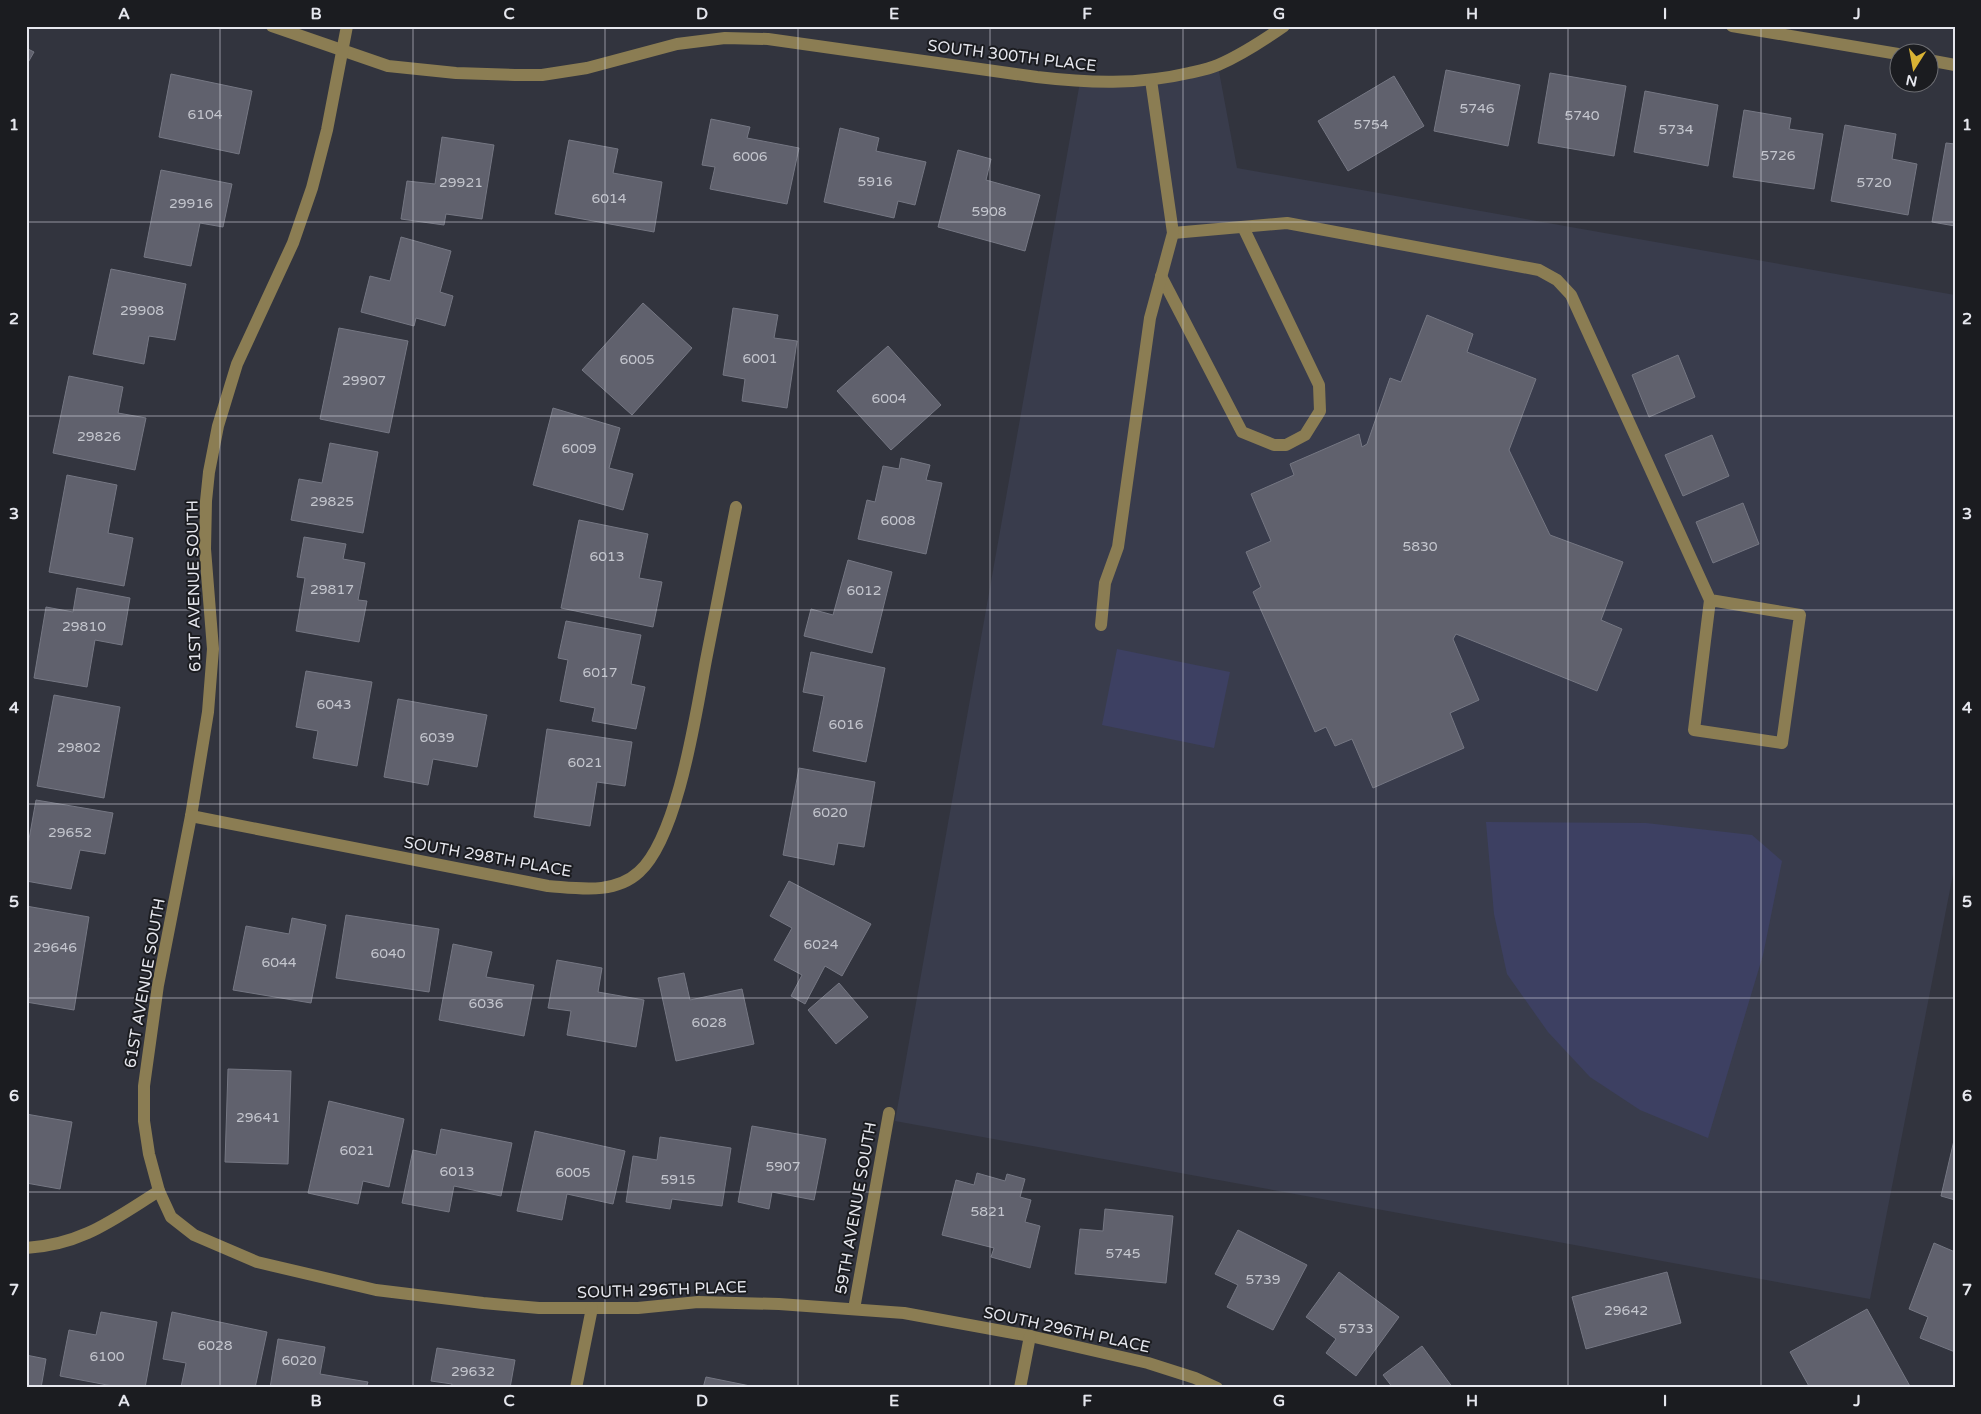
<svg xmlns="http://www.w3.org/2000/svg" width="1981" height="1414" font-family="'Varela Round',sans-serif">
  <rect width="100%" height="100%" fill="#32343e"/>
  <polygon fill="#393c4c" points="1218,66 1237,168 1955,295 1955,864 1870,1299 895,1121 1080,82"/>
  <g fill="#3d4062">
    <polygon points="1117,649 1230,672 1214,748 1102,725"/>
    <polygon points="1486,822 1646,823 1752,835 1782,861 1763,955 1708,1138 1640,1110 1590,1077 1548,1032 1507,974 1494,914"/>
  </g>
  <g fill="#60616d" stroke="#757783">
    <polygon points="26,48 34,52 26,66"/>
    <polygon points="1446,70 1520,85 1508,146 1434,131"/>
    <polygon points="1550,73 1626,86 1614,156 1538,143"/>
    <polygon points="171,74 252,91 239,154 159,137"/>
    <polygon points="1394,76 1424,126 1348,171 1318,121"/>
    <polygon points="1645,91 1718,105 1708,166 1634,152"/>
    <polygon points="1744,110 1791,118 1789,129 1823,134 1814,189 1733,177"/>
    <polygon points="711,119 750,127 747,138 799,148 787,204 710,189 715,167 702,165"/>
    <polygon points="1845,125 1896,134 1892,159 1917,164 1908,215 1831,201"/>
    <polygon points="840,128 879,138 876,151 926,162 915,205 898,201 894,218 824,202"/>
    <polygon points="442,137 494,145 482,219 446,214 444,225 401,219 407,181 435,184"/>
    <polygon points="569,140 618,149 613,173 662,182 654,232 555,214"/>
    <polygon points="1946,143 1955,144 1955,226 1932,222"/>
    <polygon points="958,150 991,159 986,180 1040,195 1025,251 938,227"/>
    <polygon points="161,170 232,184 223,227 200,223 191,266 144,257"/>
    <polygon points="401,237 451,251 440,292 453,296 445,326 416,318 414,326 361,312 370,276 390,281"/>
    <polygon points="111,269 186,284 175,340 149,336 144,364 93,354"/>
    <polygon points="643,303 692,348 632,415 582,370"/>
    <polygon points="733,308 778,315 774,338 797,341 787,408 742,401 745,379 723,375"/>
    <polygon points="1427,315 1473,334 1467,352 1536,379 1509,450 1550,535 1623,562 1601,620 1622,629 1597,691 1456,634 1453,639 1479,700 1450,713 1464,748 1373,788 1352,739 1335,746 1326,727 1315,732 1253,592 1261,587 1246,552 1271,541 1251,494 1294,475 1290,464 1359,434 1362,447 1367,444 1390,378 1401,382"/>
    <polygon points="339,328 408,341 389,433 320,419"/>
    <polygon points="888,346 941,405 891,450 837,391"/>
    <polygon points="1678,355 1695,397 1649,417 1632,375"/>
    <polygon points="69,376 123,387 118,413 146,418 135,470 53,453"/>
    <polygon points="553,408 620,428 609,468 633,474 623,510 533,485"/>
    <polygon points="1712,435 1729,476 1683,496 1665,455"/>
    <polygon points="330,443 378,452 363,533 291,520 299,479 322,483"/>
    <polygon points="901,458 930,465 926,480 942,483 926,554 858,539 867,500 875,502 883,466 899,469"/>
    <polygon points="67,475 117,485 108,533 133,538 124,586 49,572"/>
    <polygon points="1743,503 1759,544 1713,563 1696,522"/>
    <polygon points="579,520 648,534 639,578 662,582 653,627 561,608"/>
    <polygon points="304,537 346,544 343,559 365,563 358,600 367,601 359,642 296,631 305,578 297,577"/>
    <polygon points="848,560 892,572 872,653 804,636 811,609 833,615"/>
    <polygon points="77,588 130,598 122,645 95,640 87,687 34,678 46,607 73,612"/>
    <polygon points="566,621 641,635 631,684 645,687 636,729 592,721 595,708 560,701 568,660 558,658"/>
    <polygon points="811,652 885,668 866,762 813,751 824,696 803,692"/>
    <polygon points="306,671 372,682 357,766 313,758 318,731 296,727"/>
    <polygon points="54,695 120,707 104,798 37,786"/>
    <polygon points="398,699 487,715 477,767 433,759 428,785 384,777"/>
    <polygon points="547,729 632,742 625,786 597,782 590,826 534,817"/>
    <polygon points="799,768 875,782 864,847 838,843 834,865 783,855"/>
    <polygon points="36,800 113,813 105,854 80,850 71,889 26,881 26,856"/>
    <polygon points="789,881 871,924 842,976 825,966 805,1004 791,996 802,975 774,960 792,928 770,916"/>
    <polygon points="26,906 89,917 74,1010 26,1002 29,978 26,978"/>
    <polygon points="346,915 439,929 429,992 336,978"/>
    <polygon points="292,918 326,925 311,1003 233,990 246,926 289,934"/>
    <polygon points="453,944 492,952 486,977 534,985 524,1036 439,1020"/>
    <polygon points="557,960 602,968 598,992 644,1000 636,1047 567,1035 571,1011 548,1008"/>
    <polygon points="684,973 690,1000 742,989 754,1044 676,1061 658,978"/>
    <polygon points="839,983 868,1017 836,1044 808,1010"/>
    <polygon points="228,1069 291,1071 288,1164 225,1162"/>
    <polygon points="329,1101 404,1119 389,1187 363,1181 358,1204 308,1193"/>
    <polygon points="26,1114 72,1122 60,1189 26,1183"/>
    <polygon points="752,1126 826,1139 814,1200 772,1192 769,1209 738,1202"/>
    <polygon points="441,1129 512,1143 501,1196 454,1186 449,1212 402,1203 413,1150 436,1155"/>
    <polygon points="535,1131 625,1151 613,1204 567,1194 562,1220 517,1211"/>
    <polygon points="1955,1136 1955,1200 1941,1196"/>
    <polygon points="660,1137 731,1148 722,1206 672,1199 670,1209 626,1202 633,1156 657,1160"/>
    <polygon points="977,1173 1005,1181 1007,1174 1025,1179 1020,1197 1031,1200 1025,1222 1040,1226 1030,1268 991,1257 994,1248 942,1235 956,1180 974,1185"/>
    <polygon points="1105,1209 1173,1216 1166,1283 1075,1274 1080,1229 1103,1231"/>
    <polygon points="1238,1230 1307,1265 1273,1330 1227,1307 1238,1285 1215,1274"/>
    <polygon points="1934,1243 1955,1252 1955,1352 1920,1338 1928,1317 1909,1309"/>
    <polygon points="1339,1272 1399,1317 1356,1376 1326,1353 1336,1339 1306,1317"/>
    <polygon points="1667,1272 1681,1323 1586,1349 1572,1297"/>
    <polygon points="1867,1309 1911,1388 1810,1388 1790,1352"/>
    <polygon points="101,1312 157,1322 145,1388 123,1388 60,1376 69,1330 96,1335"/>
    <polygon points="172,1312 267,1332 255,1388 181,1387 186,1363 163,1359"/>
    <polygon points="278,1339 325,1347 320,1374 368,1382 366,1388 270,1388"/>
    <polygon points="1422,1346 1453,1388 1393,1388 1383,1375"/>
    <polygon points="437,1348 515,1360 510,1388 451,1388 452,1384 431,1381"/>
    <polygon points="26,1355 46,1359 41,1388 26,1388"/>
    <polygon points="706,1377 760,1388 703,1388"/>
  </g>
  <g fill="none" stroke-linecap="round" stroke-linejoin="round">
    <g stroke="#8b7d53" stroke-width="12">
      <path d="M272,26L388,66L456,73L515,75H542L587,68L677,44L725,38L768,39L1037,77C1088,83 1138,85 1189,73C1198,71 1209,69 1218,65C1241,55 1264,40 1284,26"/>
      <polyline points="347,26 327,130 312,188 293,243 237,364 218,426 209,472 206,501 205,549 213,649 208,712 191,816 158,985 144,1086 144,1121 149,1154 159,1191 171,1217 194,1235 257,1262 376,1290 483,1303 539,1308 638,1308 698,1302 779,1304 904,1313 1030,1336 1148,1363 1195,1378 1217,1388"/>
      <polyline points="1732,26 1898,54"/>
      <polyline points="1928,60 1955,65"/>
      <polyline points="1173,233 1287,223 1539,270 1557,280 1571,295 1710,600 1694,730 1782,743 1800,615 1710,600"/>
      <polyline points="1161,276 1242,432 1274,445 1286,445 1305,435 1320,411 1319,385 1243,227"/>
      <polyline points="1101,625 1105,583 1118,547 1150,318 1173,233 1151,80"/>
      <path d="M191,816L548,886C578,888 614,895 639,872C678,837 696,713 706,660C716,609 726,558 736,507"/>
      <path d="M26,1248C82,1245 114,1219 159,1191"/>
      <polyline points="854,1309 889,1113"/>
      <polyline points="576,1388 592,1308"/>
      <polyline points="1020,1388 1030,1336"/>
    </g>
  </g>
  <path fill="none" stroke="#e6e7ee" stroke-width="1" stroke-opacity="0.55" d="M220,26V1388M413,26V1388M605,26V1388M798,26V1388M990,26V1388M1183,26V1388M1376,26V1388M1568,26V1388M1761,26V1388M26,222H1955M26,416H1955M26,610H1955M26,804H1955M26,998H1955M26,1192H1955"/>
  <g text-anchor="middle" stroke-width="4" stroke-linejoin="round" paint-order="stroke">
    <g font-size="14" fill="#c4c6ce">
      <text x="1477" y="113">5746</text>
      <text x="205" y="119">6104</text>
      <text x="1582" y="120">5740</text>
      <text x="1371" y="129">5754</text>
      <text x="1676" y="134">5734</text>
      <text x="1778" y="160">5726</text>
      <text x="750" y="161">6006</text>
      <text x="875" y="186">5916</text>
      <text x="461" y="187">29921</text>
      <text x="1874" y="187">5720</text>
      <text x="609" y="203">6014</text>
      <text x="191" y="208">29916</text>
      <text x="989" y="216">5908</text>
      <text x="142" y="315">29908</text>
      <text x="760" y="363">6001</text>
      <text x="637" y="364">6005</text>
      <text x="364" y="385">29907</text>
      <text x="889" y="403">6004</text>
      <text x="99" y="441">29826</text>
      <text x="579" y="453">6009</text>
      <text x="332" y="506">29825</text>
      <text x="898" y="525">6008</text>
      <text x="1420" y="551">5830</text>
      <text x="607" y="561">6013</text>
      <text x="332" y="594">29817</text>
      <text x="864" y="595">6012</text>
      <text x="84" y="631">29810</text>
      <text x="600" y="677">6017</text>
      <text x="334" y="709">6043</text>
      <text x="846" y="729">6016</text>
      <text x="437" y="742">6039</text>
      <text x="79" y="752">29802</text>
      <text x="585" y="767">6021</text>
      <text x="830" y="817">6020</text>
      <text x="70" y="837">29652</text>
      <text x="821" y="949">6024</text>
      <text x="55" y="952">29646</text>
      <text x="388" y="958">6040</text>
      <text x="279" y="967">6044</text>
      <text x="486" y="1008">6036</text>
      <text x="709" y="1027">6028</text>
      <text x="258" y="1122">29641</text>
      <text x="357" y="1155">6021</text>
      <text x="783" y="1171">5907</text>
      <text x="457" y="1176">6013</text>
      <text x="573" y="1177">6005</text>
      <text x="678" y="1184">5915</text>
      <text x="988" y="1216">5821</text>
      <text x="1123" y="1258">5745</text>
      <text x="1263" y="1284">5739</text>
      <text x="1626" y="1315">29642</text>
      <text x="1356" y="1333">5733</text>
      <text x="215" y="1350">6028</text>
      <text x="107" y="1361">6100</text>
      <text x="299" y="1365">6020</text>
      <text x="473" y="1376">29632</text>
    </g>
    <g font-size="16" fill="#e6e7ee" stroke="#1b1c20">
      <text transform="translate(1012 55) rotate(7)" y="6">SOUTH 300TH PLACE</text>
      <text transform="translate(193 586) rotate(-91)" y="6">61ST AVENUE SOUTH</text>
      <text transform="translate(488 856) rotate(10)" y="6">SOUTH 298TH PLACE</text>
      <text transform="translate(144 983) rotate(-80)" y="6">61ST AVENUE SOUTH</text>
      <text transform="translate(855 1208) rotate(-80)" y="6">59TH AVENUE SOUTH</text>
      <text transform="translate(662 1289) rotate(-2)" y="6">SOUTH 296TH PLACE</text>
      <text transform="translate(1067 1329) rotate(12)" y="6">SOUTH 296TH PLACE</text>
    </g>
  </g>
  <rect width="1981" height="1414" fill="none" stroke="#1b1c20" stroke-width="55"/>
  <g transform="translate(1914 68) rotate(191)"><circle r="24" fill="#1b1c20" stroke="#6c6d72"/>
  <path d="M0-4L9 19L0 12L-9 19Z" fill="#d9b334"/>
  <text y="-8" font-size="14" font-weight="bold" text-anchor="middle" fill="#e6e7ee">N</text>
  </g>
  <rect x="28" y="28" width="1926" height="1358" fill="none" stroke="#e6e7ee" stroke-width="2"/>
  <g font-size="16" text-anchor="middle" font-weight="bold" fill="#e6e7ee">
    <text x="124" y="19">A</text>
    <text x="316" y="19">B</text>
    <text x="509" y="19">C</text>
    <text x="702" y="19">D</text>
    <text x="894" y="19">E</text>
    <text x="1087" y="19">F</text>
    <text x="1279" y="19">G</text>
    <text x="1472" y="19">H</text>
    <text x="1665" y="19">I</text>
    <text x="1857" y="19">J</text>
    <text x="14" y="130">1</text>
    <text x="1967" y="130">1</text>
    <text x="14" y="324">2</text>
    <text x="1967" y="324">2</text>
    <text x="14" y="519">3</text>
    <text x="1967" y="519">3</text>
    <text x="14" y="713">4</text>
    <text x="1967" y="713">4</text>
    <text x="14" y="907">5</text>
    <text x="1967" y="907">5</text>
    <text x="14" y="1101">6</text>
    <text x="1967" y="1101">6</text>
    <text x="14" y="1295">7</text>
    <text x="1967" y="1295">7</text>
    <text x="124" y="1406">A</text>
    <text x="316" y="1406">B</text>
    <text x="509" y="1406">C</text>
    <text x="702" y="1406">D</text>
    <text x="894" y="1406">E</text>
    <text x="1087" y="1406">F</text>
    <text x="1279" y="1406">G</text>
    <text x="1472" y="1406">H</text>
    <text x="1665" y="1406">I</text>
    <text x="1857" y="1406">J</text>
  </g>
</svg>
